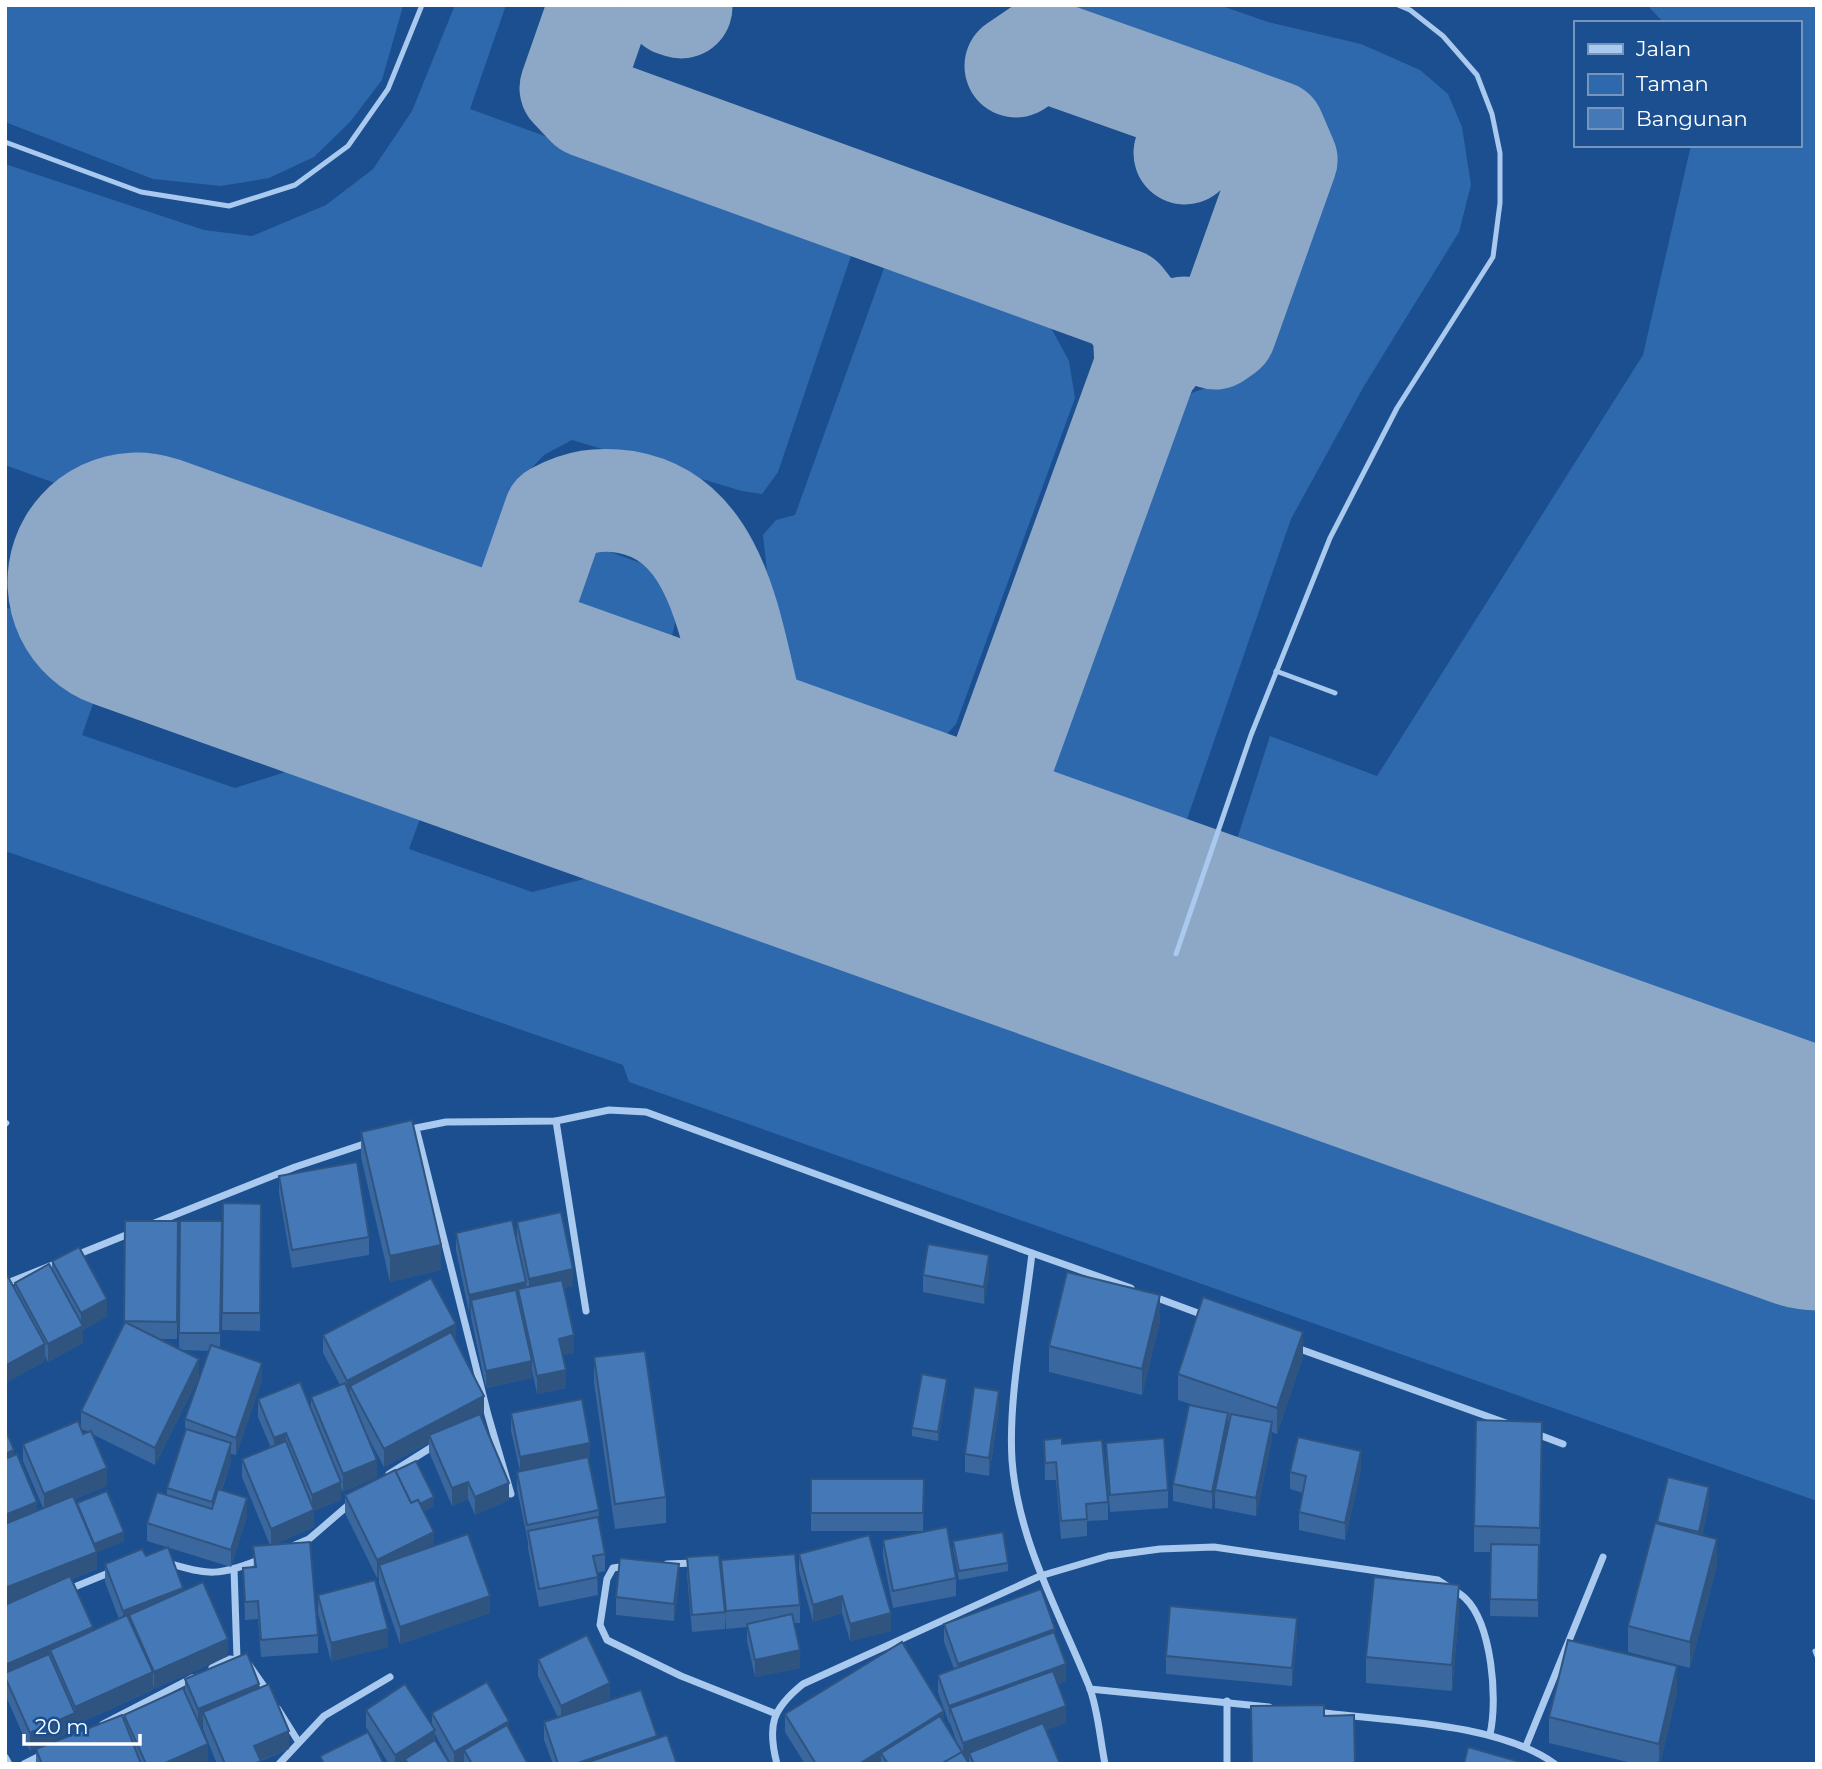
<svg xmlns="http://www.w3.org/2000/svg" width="1822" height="1769" font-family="Montserrat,sans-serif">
  <rect width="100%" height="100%" fill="#1b4f8f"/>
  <g fill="#2e69ad">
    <polygon points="5,5 403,5 403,6 382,80 350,122 314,157 269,178 221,186 153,179 5,122"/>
    <polygon points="455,5 506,5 470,109 854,247 778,472 762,494 742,491 572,440 544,455 524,476 463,631 5,465 5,164 204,230 252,236 326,205 373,169 412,111"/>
    <path d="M1022,5H1219L1268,22L1361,44L1420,70L1448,94L1462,127L1471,185L1459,232L1364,386L1291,519L1177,848C1139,872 1137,869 1096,855C1085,851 1070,848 1060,842C1033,826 1028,780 1029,752L1144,437C1170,399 1184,393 1228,382L1321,116Z"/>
    <polygon points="1647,5 1817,5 1817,1109 1253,909 1234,883 1230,861 1270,736 1377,776 1643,355 1691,145 1799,145 1799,23 1664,23"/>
    <path d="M887,260L1045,317L1069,361L1075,398L956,724C934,749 907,776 871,775C852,774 827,760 809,753L776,652L763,535L776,520L795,515Z"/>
    <path d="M602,549L646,565L665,586L676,619L669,649L649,666L629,670L561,644C554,607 563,563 602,549Z"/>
    <polygon points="5,607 113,647 82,735 235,788 390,739 441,761 409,849 532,892 692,852 1817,1251 1817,1501 629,1082 623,1065 5,851"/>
  </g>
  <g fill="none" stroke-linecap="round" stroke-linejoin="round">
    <g stroke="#8da7c7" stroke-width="103">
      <polyline points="600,5 571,88 588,106 1123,300 1144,327 1146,366 983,815"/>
      <polyline points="675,5 681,7"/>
      <polyline points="1016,66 1041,49 1219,112"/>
      <polyline points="1146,366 1167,339 1184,328 1215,338 1225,331 1286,160 1274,132 1219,112 1201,122 1185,153"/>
      <path d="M487,708L555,514C579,501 599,498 626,502C712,517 728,615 745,686C754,727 764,769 774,810"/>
      <path d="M879,847C923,849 948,844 983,815L991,847L1025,899"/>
    </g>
    <polyline stroke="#8da7c7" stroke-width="259" points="137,582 1817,1181"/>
    <g stroke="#a9c9ee" stroke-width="5">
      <polyline points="5,142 141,192 229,206 295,185 348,146 388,89 422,5"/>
      <polyline points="1276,671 1335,693"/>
      <polyline points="1176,954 1251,735 1330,538 1397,408 1493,257 1500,203 1500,153 1492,114 1477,75 1443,36 1410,10 1398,5"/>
      <polyline points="5,1125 7,1123"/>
      <polyline points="1815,1651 1817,1656"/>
    </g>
    <g stroke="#a9c9ee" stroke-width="7">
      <polyline points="556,1121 586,1311"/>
      <polyline points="152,1224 295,1167 370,1142"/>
      <polyline points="1032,1253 1131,1288"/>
      <polyline points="74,1256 131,1233"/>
      <polyline points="5,1284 60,1262"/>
      <polyline points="1152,1296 1206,1316"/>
      <polyline points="1297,1348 1506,1423"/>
      <polyline points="1534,1433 1563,1444"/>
      <polyline points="389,1474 435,1445"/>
      <path d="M511,1494L488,1415L416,1128L446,1122L556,1121L609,1110L646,1112L1032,1253C1025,1317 1008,1396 1012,1460C1018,1541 1059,1612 1089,1686C1098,1709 1100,1739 1105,1764"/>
      <polyline points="295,1545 309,1539 352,1502"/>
      <path d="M165,1562C209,1576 219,1576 261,1559"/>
      <polyline points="667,1564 694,1563"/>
      <polyline points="627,1566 613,1568 607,1579 600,1625 607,1640 681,1676 774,1713"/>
      <polyline points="234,1569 237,1658"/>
      <polyline points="67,1590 111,1572"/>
      <polyline points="212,1668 230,1659 247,1662 268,1692"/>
      <polyline points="1090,1689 1269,1707"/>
      <polyline points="1227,1701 1227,1764"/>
      <polyline points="278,1709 298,1741"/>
      <path d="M1316,1712C1387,1721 1497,1722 1555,1764"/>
      <polyline points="103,1724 192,1678"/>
      <polyline points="1526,1746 1603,1557"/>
      <polyline points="5,1757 9,1764"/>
      <polyline points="24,1764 42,1755"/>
      <polyline points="279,1764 324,1716 390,1677"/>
      <path d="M777,1764C767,1725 772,1709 803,1684L1040,1576L1108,1556L1160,1549L1214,1547L1438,1580C1446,1586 1458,1591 1465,1598C1492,1624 1498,1700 1490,1734"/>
    </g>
  </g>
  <g fill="#3a679d">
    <polygon points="361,1132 441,1270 390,1282 361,1157"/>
    <polygon points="279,1176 369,1237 369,1255 292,1268 279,1193"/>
    <polygon points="223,1203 261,1204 260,1331 222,1330"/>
    <polygon points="125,1221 178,1221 177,1339 159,1339 179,1349 180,1221 222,1221 220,1348 262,1380 236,1455 231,1454 231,1460 222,1490 247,1516 231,1567 147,1541 147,1523 167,1495 167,1488 185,1433 185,1419 209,1351 181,1350 199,1377 155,1465 92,1434 107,1486 75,1499 77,1503 124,1541 97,1552 97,1569 72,1579 93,1631 119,1619 105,1582 105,1564 146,1556 183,1591 228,1656 154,1689 153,1685 153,1690 75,1725 75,1723 75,1730 30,1751 5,1694 5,1428 14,1455 37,1511 43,1508 23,1461 23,1444 83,1434 89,1432 81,1429 81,1411 124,1324"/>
    <polygon points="517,1222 573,1286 564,1288 574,1353 563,1355 566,1388 537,1394 532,1370 532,1378 486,1388 471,1317 471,1312 469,1312 456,1250 456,1233 517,1238"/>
    <polygon points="52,1261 107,1316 83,1330 83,1343 48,1362 45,1356 45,1361 5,1383 5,1276 15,1289 15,1283 52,1271"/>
    <polygon points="989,1273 984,1304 923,1292 923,1275"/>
    <polygon points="1160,1321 1142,1395 1049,1372 1049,1346"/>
    <polygon points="323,1335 456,1341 455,1342 484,1413 480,1415 509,1500 475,1515 468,1499 452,1506 429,1452 429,1443 384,1467 365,1431 377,1477 343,1492 341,1488 341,1500 314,1511 314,1527 273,1545 318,1635 318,1653 261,1657 258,1619 245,1620 243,1568 254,1567 253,1546 270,1545 242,1477 242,1459 271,1448 258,1417 258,1399 311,1410 311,1397 340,1385 323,1353"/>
    <polygon points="594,1357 666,1497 666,1523 615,1529 594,1383"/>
    <polygon points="1303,1357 1277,1434 1272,1432 1272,1439 1256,1516 1215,1508 1215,1493 1212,1509 1173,1501 1173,1484 1200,1407 1178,1400 1178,1374"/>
    <polygon points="947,1387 938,1441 912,1436 912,1428"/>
    <polygon points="999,1408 989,1476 965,1472 965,1454"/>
    <polygon points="511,1413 590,1460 589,1461 599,1510 599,1525 605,1554 605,1571 597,1573 598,1595 539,1607 528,1548 528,1542 517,1489 517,1472 520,1471 511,1431"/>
    <polygon points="1044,1440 1062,1444 1108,1502 1108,1520 1087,1521 1087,1536 1061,1539 1056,1480 1045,1480"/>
    <polygon points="1106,1443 1168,1490 1168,1508 1110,1512 1106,1460"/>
    <polygon points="1542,1448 1540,1553 1539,1553 1538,1617 1490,1616 1491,1552 1474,1552 1474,1526"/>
    <polygon points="1361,1469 1345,1540 1299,1530 1299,1512 1303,1493 1290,1489 1290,1472"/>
    <polygon points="811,1479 924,1479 923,1531 811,1531"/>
    <polygon points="345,1495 434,1506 424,1511 434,1546 490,1613 400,1644 379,1583 379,1577 377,1578 345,1513"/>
    <polygon points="1709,1504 1702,1536 1717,1565 1690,1668 1628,1652 1628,1626 1657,1522"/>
    <polygon points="883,1540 956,1578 956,1596 893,1608 883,1557"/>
    <polygon points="953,1541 1008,1563 1008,1571 959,1580 953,1549"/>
    <polygon points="799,1554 891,1631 850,1641 842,1613 813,1622 799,1571"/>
    <polygon points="687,1557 721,1577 721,1560 800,1605 800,1623 794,1623 800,1668 755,1677 747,1641 747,1627 726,1629 725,1613 725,1629 692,1632 687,1575"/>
    <polygon points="679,1582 674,1621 616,1615 616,1597"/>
    <polygon points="318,1595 388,1647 331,1661 318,1613"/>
    <polygon points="1459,1611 1452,1691 1366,1683 1366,1657"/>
    <polygon points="944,1624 1055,1634 1066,1681 1058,1684 1066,1723 1046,1730 1060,1764 969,1764 969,1758 967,1759 969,1764 805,1764 785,1732 785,1714 944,1723 957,1743 950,1723 949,1723 938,1692 938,1675 954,1669 944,1642"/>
    <polygon points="1297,1635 1292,1686 1166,1674 1166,1656"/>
    <polygon points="538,1659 610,1700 657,1739 677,1764 553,1764 544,1740 544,1722 558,1718 538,1676"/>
    <polygon points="185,1679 259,1688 289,1749 261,1761 261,1764 217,1764 203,1729 203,1725 200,1726 208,1761 203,1764 36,1764 36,1749 124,1721 124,1715 185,1694"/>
    <polygon points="1677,1692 1660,1764 1636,1764 1549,1743 1549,1717"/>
    <polygon points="366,1710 432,1727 432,1713 509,1729 528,1764 451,1764 435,1734 435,1740 450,1764 389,1764 366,1727"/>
  </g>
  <g fill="#305480">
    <polygon points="441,1245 441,1270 390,1282 390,1256"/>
    <polygon points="989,1255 989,1273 984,1304 984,1287"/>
    <polygon points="573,1269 573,1286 529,1296 529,1279"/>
    <polygon points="526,1282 526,1300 518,1289 518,1302 471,1300 471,1312 469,1312 469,1295"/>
    <polygon points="1160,1295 1160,1321 1142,1395 1142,1369"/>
    <polygon points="107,1299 107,1316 83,1330 83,1343 48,1362 48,1344 81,1326 81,1313"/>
    <polygon points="456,1324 456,1341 355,1395 350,1386 350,1397 347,1399 347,1381"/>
    <polygon points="1303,1332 1303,1357 1277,1434 1277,1408"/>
    <polygon points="574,1335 574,1353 559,1356 559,1339"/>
    <polygon points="45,1344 45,1361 5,1383 5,1366"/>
    <polygon points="199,1359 199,1377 155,1465 155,1448"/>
    <polygon points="532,1361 532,1378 486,1388 486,1371"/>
    <polygon points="262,1363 262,1380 236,1455 236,1438"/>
    <polygon points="566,1370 566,1388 537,1394 537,1376"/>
    <polygon points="947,1379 947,1387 938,1441 938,1432"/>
    <polygon points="999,1391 999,1408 989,1476 989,1458"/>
    <polygon points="484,1396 484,1413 432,1441 429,1435 429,1443 384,1467 384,1449"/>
    <polygon points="1228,1413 1228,1431 1212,1509 1212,1492"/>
    <polygon points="1272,1422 1272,1439 1256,1516 1256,1498"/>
    <polygon points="286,1433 286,1450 274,1456 274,1438"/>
    <polygon points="231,1443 231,1460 212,1520 212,1502"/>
    <polygon points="590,1443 590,1460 520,1475 520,1457"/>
    <polygon points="14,1450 14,1468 5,1472 5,1454"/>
    <polygon points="1361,1451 1361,1469 1345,1540 1345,1523"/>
    <polygon points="377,1460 377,1477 343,1492 343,1474"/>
    <polygon points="107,1468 107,1486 44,1511 44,1494"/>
    <polygon points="341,1482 341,1500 314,1511 314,1527 271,1546 271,1529 312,1511 312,1495"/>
    <polygon points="468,1482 468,1499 452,1506 452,1488"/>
    <polygon points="509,1483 509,1500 475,1515 475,1497"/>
    <polygon points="1709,1487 1709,1504 1699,1549 1699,1532"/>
    <polygon points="434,1497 434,1506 412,1516 412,1508"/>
    <polygon points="247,1498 247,1516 231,1567 231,1550"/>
    <polygon points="37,1502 37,1520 5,1533 5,1515"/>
    <polygon points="124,1532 124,1541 97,1552 97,1569 5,1605 5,1588 92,1545"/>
    <polygon points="434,1532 434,1550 379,1565 379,1577 377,1578 377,1560"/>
    <polygon points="1717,1539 1717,1565 1690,1668 1690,1642"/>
    <polygon points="679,1564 679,1582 674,1621 674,1604"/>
    <polygon points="1459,1585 1459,1611 1452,1691 1452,1665"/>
    <polygon points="183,1588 183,1605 129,1615 129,1626 123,1628 123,1611"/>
    <polygon points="490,1596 490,1613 400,1644 400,1627"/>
    <polygon points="842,1596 842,1613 813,1622 813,1605"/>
    <polygon points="891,1613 891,1631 850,1641 850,1624"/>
    <polygon points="1297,1618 1297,1635 1292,1686 1292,1668"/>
    <polygon points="93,1627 93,1644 50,1650 50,1663 5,1677 5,1665"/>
    <polygon points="388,1629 388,1647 331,1661 331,1643"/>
    <polygon points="1055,1629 1055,1646 958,1681 958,1664"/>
    <polygon points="228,1639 228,1656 154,1689 154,1672"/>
    <polygon points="800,1650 800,1668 755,1677 755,1660"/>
    <polygon points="1066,1664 1066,1681 955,1721 950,1708 949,1723 949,1706"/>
    <polygon points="1677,1666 1677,1692 1660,1764 1659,1764 1659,1744"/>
    <polygon points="153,1672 153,1690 75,1725 75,1707"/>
    <polygon points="610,1683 610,1700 561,1723 561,1706"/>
    <polygon points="259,1684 259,1701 203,1712 203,1725 198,1727 198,1709"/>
    <polygon points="1066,1706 1066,1723 971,1758 969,1753 969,1758 963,1761 963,1743"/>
    <polygon points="944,1711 944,1728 881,1753 881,1764 859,1764"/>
    <polygon points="75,1713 75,1730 30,1751 30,1733"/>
    <polygon points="509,1721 509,1739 464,1750 464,1764 454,1764 454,1752"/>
    <polygon points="435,1730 435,1748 405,1759 405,1764 395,1764 395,1755"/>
    <polygon points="289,1731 289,1749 254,1763 254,1746"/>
    <polygon points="657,1736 657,1754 627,1764 575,1764"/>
    <polygon points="208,1744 208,1761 203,1764 163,1764"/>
  </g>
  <g fill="#4478b7" stroke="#305480" stroke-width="2">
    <polygon points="412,1120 441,1245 390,1256 361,1132"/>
    <polygon points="357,1162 369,1237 292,1250 279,1176"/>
    <polygon points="223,1203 261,1204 260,1313 222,1313"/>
    <polygon points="561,1212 573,1269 529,1279 517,1222"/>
    <polygon points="512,1220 526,1282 469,1295 456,1233"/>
    <polygon points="125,1221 178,1221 177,1322 124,1321"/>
    <polygon points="180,1221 222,1221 220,1333 179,1333"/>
    <polygon points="928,1244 989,1255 984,1287 923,1275"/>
    <polygon points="79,1247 107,1299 81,1313 52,1261"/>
    <polygon points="49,1264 83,1326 48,1344 15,1283"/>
    <polygon points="1067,1272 1160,1295 1142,1369 1049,1346"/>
    <polygon points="7,1275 45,1344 5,1366 5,1276"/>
    <polygon points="431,1278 456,1324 347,1381 323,1335"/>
    <polygon points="562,1280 574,1335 559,1339 566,1370 537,1376 518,1289"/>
    <polygon points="516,1290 532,1361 486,1371 471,1300"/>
    <polygon points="1203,1297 1303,1332 1277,1408 1178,1374"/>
    <polygon points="125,1322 199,1359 155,1448 81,1411"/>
    <polygon points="451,1332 484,1396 384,1449 350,1386"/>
    <polygon points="211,1345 262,1363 236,1438 185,1419"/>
    <polygon points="645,1351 666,1497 615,1504 594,1357"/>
    <polygon points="922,1374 947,1379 938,1432 912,1428"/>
    <polygon points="300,1382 341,1482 312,1495 286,1433 274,1438 258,1399"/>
    <polygon points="345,1383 377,1460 343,1474 311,1397"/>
    <polygon points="974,1387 999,1391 989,1458 965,1454"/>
    <polygon points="582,1399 590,1443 520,1457 511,1413"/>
    <polygon points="1189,1405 1228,1413 1212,1492 1173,1484"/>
    <polygon points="480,1414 509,1483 475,1497 468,1482 452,1488 429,1435"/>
    <polygon points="1231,1414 1272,1422 1256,1498 1215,1490"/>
    <polygon points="1476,1420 1542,1422 1540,1528 1474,1526"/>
    <polygon points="78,1421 83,1434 91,1431 107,1468 44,1494 23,1444"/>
    <polygon points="5,1428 14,1450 5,1454"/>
    <polygon points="186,1429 231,1443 212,1502 167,1488"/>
    <polygon points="1298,1437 1361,1451 1345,1523 1299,1512 1306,1476 1290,1472"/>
    <polygon points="1062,1438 1062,1444 1102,1440 1108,1502 1086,1504 1087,1519 1061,1521 1056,1462 1045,1463 1044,1440"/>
    <polygon points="1164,1438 1168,1490 1110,1495 1106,1443"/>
    <polygon points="286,1441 314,1510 271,1529 242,1459"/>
    <polygon points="17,1454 37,1502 5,1515 5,1459"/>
    <polygon points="588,1457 599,1510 527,1525 517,1472"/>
    <polygon points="416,1461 434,1497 420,1504 418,1500 411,1503 395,1471"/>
    <polygon points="395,1470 411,1503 418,1500 434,1532 377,1560 345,1495"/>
    <polygon points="1668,1477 1709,1487 1699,1532 1657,1522"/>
    <polygon points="811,1479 924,1479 923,1513 811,1513"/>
    <polygon points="218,1489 247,1498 231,1550 147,1523 157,1492 212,1509"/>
    <polygon points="107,1491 124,1532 94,1544 77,1503"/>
    <polygon points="73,1496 97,1552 5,1588 5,1524"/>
    <polygon points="598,1517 605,1554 593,1556 598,1577 539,1589 528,1531"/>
    <polygon points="1655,1523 1717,1539 1690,1642 1628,1626"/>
    <polygon points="947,1527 956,1578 893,1591 883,1540"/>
    <polygon points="1003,1532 1008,1563 959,1571 953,1541"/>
    <polygon points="468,1534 490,1596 400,1627 379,1565"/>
    <polygon points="869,1535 891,1613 850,1624 842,1596 813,1605 799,1554"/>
    <polygon points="310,1542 318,1635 261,1640 258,1601 245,1602 243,1568 256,1567 253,1546"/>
    <polygon points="1491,1544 1539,1545 1538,1600 1490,1599"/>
    <polygon points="168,1547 183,1588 123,1611 105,1564 142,1549 146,1556"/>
    <polygon points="795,1554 800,1605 726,1611 721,1560"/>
    <polygon points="719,1555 725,1612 692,1615 687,1557"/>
    <polygon points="620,1558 679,1564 674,1604 616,1597"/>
    <polygon points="70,1576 93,1627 5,1665 5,1605"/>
    <polygon points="1374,1577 1459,1585 1452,1665 1366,1657"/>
    <polygon points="375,1580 388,1629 331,1643 318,1595"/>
    <polygon points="203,1582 228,1639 154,1672 129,1615"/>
    <polygon points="1041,1589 1055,1629 958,1664 944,1624"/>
    <polygon points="1170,1606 1297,1618 1292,1668 1166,1656"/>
    <polygon points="792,1614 800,1650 755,1660 747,1624"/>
    <polygon points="127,1615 153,1672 75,1707 50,1650"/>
    <polygon points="1054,1632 1066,1664 949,1706 938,1675"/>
    <polygon points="587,1635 610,1683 561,1706 538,1659"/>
    <polygon points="1568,1640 1677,1666 1659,1744 1549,1717"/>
    <polygon points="902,1642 944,1711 859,1764 816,1764 785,1714"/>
    <polygon points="247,1653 259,1684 198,1709 185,1679"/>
    <polygon points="49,1654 75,1713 30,1733 5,1677 5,1673"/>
    <polygon points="1053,1671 1066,1706 963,1743 950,1708"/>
    <polygon points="487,1682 509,1721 454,1752 432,1713"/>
    <polygon points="269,1684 289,1731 254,1746 261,1761 255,1764 225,1764 203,1712"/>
    <polygon points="405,1684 435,1730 395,1755 366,1710"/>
    <polygon points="183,1688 208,1744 163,1764 146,1764 124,1715"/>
    <polygon points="641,1690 657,1736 575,1764 558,1764 544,1722"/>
    <polygon points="1324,1705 1324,1716 1354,1715 1355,1764 1252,1764 1251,1706"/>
    <polygon points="122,1715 141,1764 42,1764 36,1749"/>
    <polygon points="940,1716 962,1752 941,1764 888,1764 881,1753"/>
    <polygon points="1043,1723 1060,1764 974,1764 969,1753"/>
    <polygon points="507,1725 528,1764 472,1764 464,1750"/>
    <polygon points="368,1732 384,1764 324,1764 320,1756"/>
    <polygon points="667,1735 677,1764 583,1764"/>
    <polygon points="435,1740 450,1764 408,1764 405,1759"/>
    <polygon points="1468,1747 1527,1764 1464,1764"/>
    <polygon points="962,1752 969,1764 941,1764"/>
  </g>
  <rect width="1822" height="1769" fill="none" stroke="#ffffff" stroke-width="14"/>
  <rect x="1574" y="21" width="228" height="126" fill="#1b4f8f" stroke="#7695bc" stroke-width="2"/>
  <rect x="1588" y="44" width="35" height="10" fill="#a9c9ee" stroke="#7695bc" stroke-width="2"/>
  <text x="1636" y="56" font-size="21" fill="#ffffff">Jalan</text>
  <rect x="1588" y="74" width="35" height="21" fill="#2e69ad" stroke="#7695bc" stroke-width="2"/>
  <text x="1636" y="91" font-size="21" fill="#ffffff">Taman</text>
  <rect x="1588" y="108" width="35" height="21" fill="#4478b7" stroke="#7695bc" stroke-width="2"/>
  <text x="1636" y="126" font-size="21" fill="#ffffff">Bangunan</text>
  <path d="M24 1734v10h116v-10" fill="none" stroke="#ffffff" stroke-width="3.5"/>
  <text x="35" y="1734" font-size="21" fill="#ffffff" stroke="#1b4f8f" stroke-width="5" paint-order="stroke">20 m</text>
</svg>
